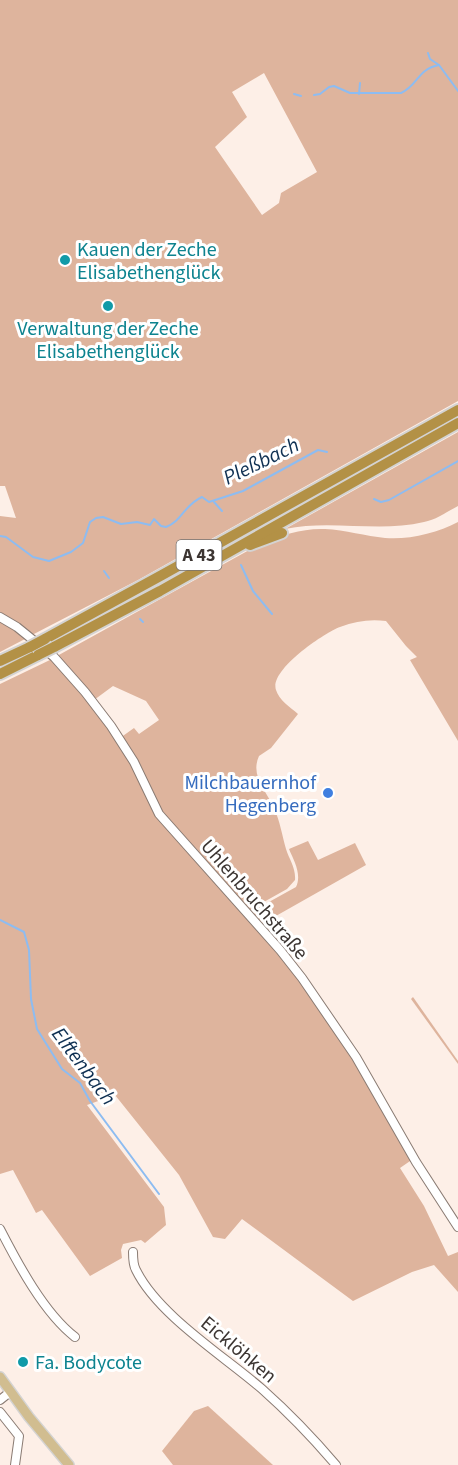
<svg xmlns="http://www.w3.org/2000/svg" width="458" height="1465" font-family="'Source Sans 3',sans-serif">
  <rect width="100%" height="100%" fill="#fdefe7"/>
  <g fill="#deb49d" fill-rule="evenodd">
    <path d="M0,0H458V401L138,580L32,635L27,630L0,615V516L16,518L5,486H0ZM264,73L317,172L281,193L279,203L262,215L215,147L247,117L232,92Z"/>
    <path d="M458,432V506C448,511 436,520 424,522C378,533 331,519 285,529Z"/>
    <path d="M458,522V741L410,660L417,657L406,646L386,621C370,619 356,621 340,627C324,633 269,670 276,690C279,700 290,707 298,714L271,748L259,756C250,776 266,790 274,808C280,821 282,835 286,849C289,859 296,868 295,880L287,889L248,911L165,820L120,738L134,728L139,734L159,720L146,701L113,686L94,700L62,662L61,658L57,656L262,543C282,535 303,528 325,529C345,530 366,536 385,538C409,540 437,533 458,522Z"/>
    <polygon points="0,619 25,639 0,652"/>
    <polygon points="52,659 83,693 109,729 133,766 145,790 149,802 162,821 269,940 329,1019 413,1159 400,1168 424,1206 448,1256 458,1252 458,1292 434,1265 412,1272 353,1301 242,1219 225,1239 213,1237 179,1175 115,1095 87,1105 164,1207 166,1225 145,1243 141,1240 123,1244 121,1250 122,1258 90,1276 42,1210 36,1213 13,1170 0,1174 0,684"/>
    <path d="M308,841L318,860L355,843L366,865L260,925L249,913L296,887C302,874 294,861 289,849Z"/>
    <polygon points="413,997 458,1061 458,1064 411,999"/>
    <polygon points="208,1406 273,1465 173,1465 162,1451 194,1411"/>
  </g>
  <g fill="none" stroke-linecap="round" stroke-linejoin="round">
    <g stroke="#8dbcf1" stroke-width="2">
      <polyline points="428,53 430,59 439,65"/>
      <polyline points="294,94 301,96"/>
      <polyline points="359,94 360,83"/>
      <path d="M314,95L320,94L329,87L334,86L350,93H401C418,86 417,69 439,65L458,91"/>
      <polyline points="374,499 381,502 389,500 458,461"/>
      <polyline points="214,502 222,511"/>
      <path d="M0,536L6,537L33,557L49,561L71,552L83,543L90,522L96,518L103,517L121,524L137,522L150,525L154,519L161,526L166,527C182,521 184,505 202,497L209,502L243,491L318,450L327,452"/>
      <polyline points="241,565 253,591 272,614"/>
      <polyline points="104,571 109,578"/>
      <polyline points="140,619 143,622"/>
      <polyline points="0,920 24,932 29,950 31,999 37,1029 62,1069 80,1083 90,1101 159,1194"/>
    </g>
    <defs>
      <g id="minor">
        <polyline points="0,617 17,627 54,657 85,692 111,726 134,762 159,814 280,950 302,978 356,1057 416,1162 458,1227"/>
        <path d="M0,1229C18,1264 44,1313 75,1337"/>
        <path d="M133,1252C133,1258 133,1265 136,1270C158,1315 224,1356 262,1389C289,1413 313,1438 336,1465"/>
        <polyline points="0,1400 10,1392"/>
        <polyline points="0,1412 19,1436 15,1465"/>
      </g>
      <polyline id="major" points="0,1377 29,1417 69,1465"/>
      <g id="highway">
        <polyline points="250,545 282,533"/>
        <polyline points="45,639 162,575 458,410"/>
        <polyline points="54,647 160,591 458,423"/>
        <polyline points="0,661 30,647"/>
        <polyline points="0,674 38,655"/>
      </g>
    </defs>
    <use href="#minor" stroke="#8a7b73" stroke-width="10"/>
    <use href="#major" stroke="#d4d3d2" stroke-width="12"/>
    <use href="#highway" stroke="#d4d3d2" stroke-width="14"/>
    <use href="#minor" stroke="#fff" stroke-width="8"/>
    <use href="#major" stroke="#d1bd90" stroke-width="9"/>
    <use href="#highway" stroke="#b39146" stroke-width="10"/>
    <defs>
      <g id="highway-bridge">
        <polyline points="30,647 45,639"/>
        <polyline points="38,655 54,647"/>
      </g>
    </defs>
    <use href="#highway-bridge" stroke="#d4d3d2" stroke-width="14" stroke-linecap="butt"/>
    <use href="#highway-bridge" stroke="#b39146" stroke-width="10"/>
  </g>
  <g fill="#0f9aa8" stroke="#fff" stroke-width="2">
    <circle cx="65" cy="260" r="6"/>
    <circle cx="108" cy="306" r="6"/>
    <circle cx="23" cy="1362" r="6"/>
  </g>
  <circle fill="#3f7fe0" stroke="#fff" stroke-width="2" cx="328" cy="793" r="6"/>
  <g text-anchor="middle" stroke-width="6" stroke-linejoin="round" paint-order="stroke">
    <rect fill="#fff" stroke="#767270" stroke-width="1.5" x="176.5" y="540" width="45" height="30" rx="4.5"/>
    <g font-size="18" font-weight="bold" fill="#3c3532">
      <text x="199" y="561">A 43</text>
    </g>
    <g font-size="20" fill="#0d838f" stroke="#fff" text-anchor="start">
      <text x="77" y="256">Kauen der Zeche<tspan x="77" dy="23">Elisabethenglück</tspan></text>
      <text x="108" y="335" text-anchor="middle">Verwaltung der Zeche<tspan x="108" dy="23">Elisabethenglück</tspan></text>
      <text x="35" y="1369">Fa. Bodycote</text>
    </g>
    <g font-size="20" fill="#366cbe" stroke="#fff" text-anchor="end">
      <text x="316" y="789">Milchbauernhof<tspan x="316" dy="23">Hegenberg</tspan></text>
    </g>
    <g font-size="20" fill="#3c3532" stroke="#fff">
      <text transform="translate(255 899) rotate(49)" y="7">Uhlenbruchstraße</text>
      <text transform="translate(239 1349) rotate(40)" y="7">Eicklöhken</text>
    </g>
    <g font-size="21" font-style="italic" fill="#0f3052" stroke="#fff">
      <text transform="translate(261 461) rotate(-26)" y="7">Pleßbach</text>
      <text transform="translate(84 1066) rotate(53)" y="7">Elftenbach</text>
    </g>
  </g>
</svg>
